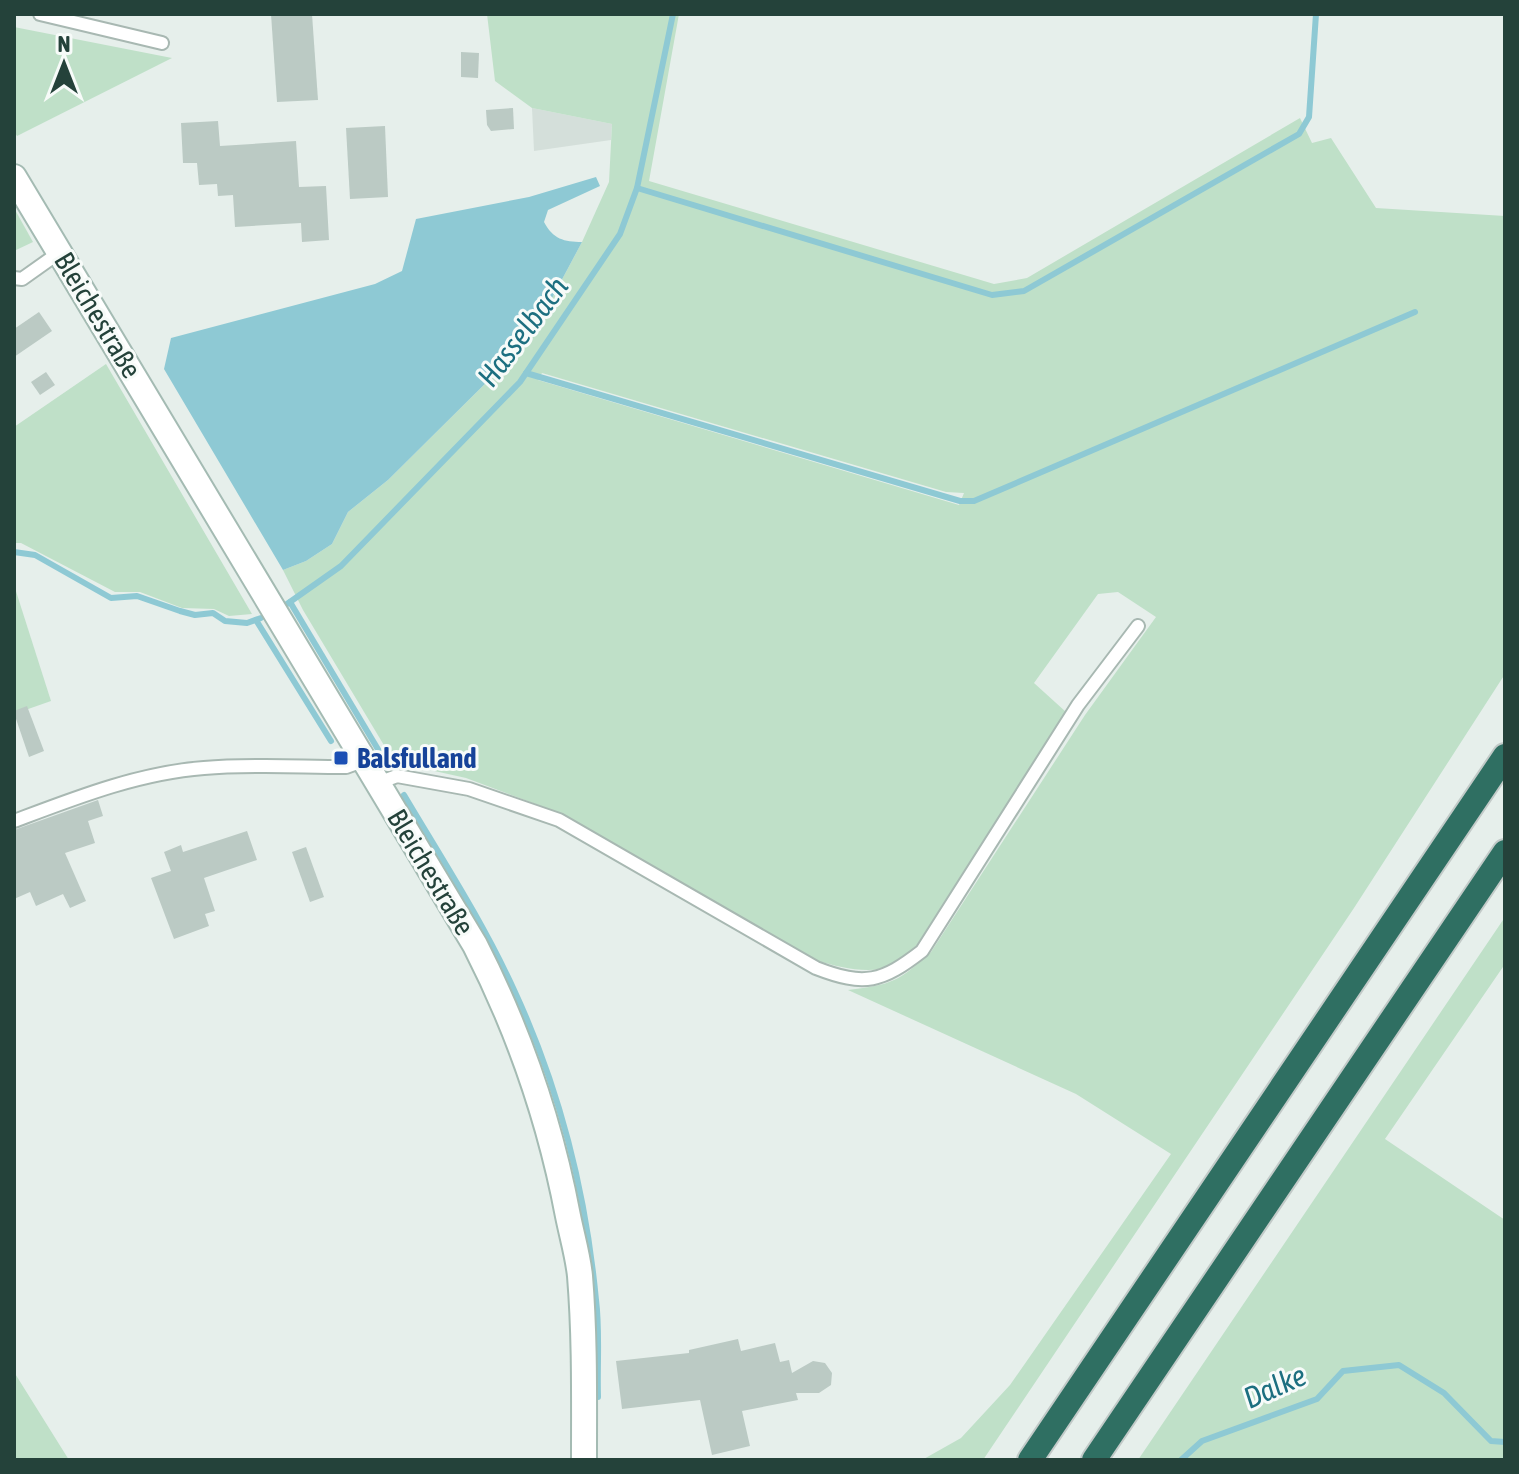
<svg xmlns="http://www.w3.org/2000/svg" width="1519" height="1474" font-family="'Asap Condensed',sans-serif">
  <rect width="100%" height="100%" fill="#e6efeb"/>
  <polygon fill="#d4dfda" points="532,108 612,124 611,140 534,151"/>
  <g fill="#bfe0c8" fill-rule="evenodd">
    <path d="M487,14H679L649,181L994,284L1027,278L1300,118L1312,143L1331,138L1376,208L1505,216V674L1354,908L983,1460H922L961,1438L1010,1385L1171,1154L1076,1094L848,990C892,985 899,981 931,952L1085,715L1156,617L1118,592L1098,594L1034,683L1066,712L917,945C909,951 900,962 891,966C869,975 839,967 818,961L560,813L466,778L394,762L303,610L283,570L306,561L332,544L348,512L388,480L506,363L550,302L582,242L609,182L612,124L532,108L495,81ZM542,373L946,492L964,493L959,505L538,380Z"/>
    <polygon points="14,27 172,58 17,136 14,131"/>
    <polygon points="14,208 33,242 14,251"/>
    <polygon points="106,364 252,614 229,616 214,609 182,608 140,592 115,592 21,543 14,543 14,427"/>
    <polygon points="14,585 51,701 14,714"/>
    <polygon points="1505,917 1505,964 1385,1139 1505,1220 1505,1460 1138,1460"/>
    <polygon points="14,1372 69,1460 14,1460"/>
  </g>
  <path fill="#8ec9d4" d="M596,177L600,186L548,210L544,222C553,239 564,242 582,242L550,302L506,363L388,480L348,512L332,544L306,561L283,570L164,369L171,338L375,284L402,271L416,219L529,197Z"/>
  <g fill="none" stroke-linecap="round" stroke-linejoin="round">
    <g stroke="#8ec9d4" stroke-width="6">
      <polyline points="637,188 992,295 1024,291 1299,134 1309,117 1316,14"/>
      <polyline points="526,373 960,501 974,501 1415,312"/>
      <polyline points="14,552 35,555 111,598 137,596 180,611 195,615 213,613 225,621 247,623 261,618"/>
      <polyline points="290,602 382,756"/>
      <polyline points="287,604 341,566 520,382 620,234 637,188 673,14"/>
      <polyline points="256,620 331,741"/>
      <path d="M404,795C442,859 483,922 514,990C559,1087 586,1194 596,1300C600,1331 597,1365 598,1397"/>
      <polyline points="1181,1460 1202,1441 1317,1399 1343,1371 1399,1365 1444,1393 1491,1441 1505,1442"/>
    </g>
  </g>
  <g fill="#bbcac4">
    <polygon points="271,14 312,14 318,100 277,102"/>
    <polygon points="461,52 479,53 478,78 461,77"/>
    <polygon points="513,108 514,129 491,131 487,125 486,110"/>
    <polygon points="218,121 220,146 296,141 299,187 326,186 329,240 302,242 301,223 235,227 233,195 218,196 217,184 199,185 197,163 183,163 181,123"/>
    <polygon points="385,126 388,197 350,199 346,128"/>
    <polygon points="39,312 52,331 14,357 14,329"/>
    <polygon points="46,372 55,385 40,395 31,382"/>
    <polygon points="27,706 44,751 29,757 14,713 14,711"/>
    <polygon points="98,800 103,816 88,821 95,843 65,853 86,901 70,908 63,894 36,906 30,892 14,899 14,830"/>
    <polygon points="247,831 257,860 204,878 215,911 205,914 209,926 174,939 151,878 171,871 164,852 181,845 183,852"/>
    <polygon points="306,847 324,897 310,902 292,852"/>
    <polygon points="738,1339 741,1351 775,1343 780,1362 789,1360 792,1373 813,1361 825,1363 832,1373 831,1385 819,1393 796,1393 798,1400 742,1411 750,1446 712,1455 700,1400 622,1409 616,1361 689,1353 689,1350"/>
  </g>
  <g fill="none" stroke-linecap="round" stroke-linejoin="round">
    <defs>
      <g id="lane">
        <polyline points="40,14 162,43"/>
        <polyline points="14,278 22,279 60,252"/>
        <path d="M378,783L397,776L469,789L559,820L816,968C865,987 882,982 922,951L1078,705L1138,626"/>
        <path d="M14,821C75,798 138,773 204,768C251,764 299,767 346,767L365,760"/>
      </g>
      <path id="secondary" d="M14,177L475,945C519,1031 550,1121 568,1216C572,1236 578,1256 580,1276C585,1337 584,1399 584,1460"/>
      <g id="highway">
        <polyline points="1030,1460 1505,756"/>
        <polyline points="1094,1460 1505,852"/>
      </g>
    </defs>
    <use href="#lane" stroke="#a8b8b2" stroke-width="16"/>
    <use href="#secondary" stroke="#a4bbb3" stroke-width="28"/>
    <use href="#highway" stroke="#c2cac8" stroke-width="28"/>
    <use href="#lane" stroke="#fff" stroke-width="12"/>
    <use href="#secondary" stroke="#fff" stroke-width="24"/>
    <use href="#highway" stroke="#2f6f62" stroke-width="24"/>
  </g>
  <rect fill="#1a4fb4" stroke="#f7fbf9" stroke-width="3" x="333" y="750" width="16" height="16" rx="4"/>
  <g text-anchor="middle" stroke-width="6" stroke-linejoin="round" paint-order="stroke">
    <g font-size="28" fill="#24423a" stroke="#f7fbf9">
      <text transform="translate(98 315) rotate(59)" y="10">Bleichestraße</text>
      <text transform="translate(431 872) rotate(59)" y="10">Bleichestraße</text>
    </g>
    <g font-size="28" font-weight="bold" fill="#164399" stroke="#f7fbf9" text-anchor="start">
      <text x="357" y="768">Balsfulland</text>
    </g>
    <g font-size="30" font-style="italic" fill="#1c6f80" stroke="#f7fbf9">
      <text transform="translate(523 332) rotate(-53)" y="10">Hasselbach</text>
      <text transform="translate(1275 1387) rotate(-24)" y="10">Dalke</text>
    </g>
  </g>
  <rect width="1519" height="1474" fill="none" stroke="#24423a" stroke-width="32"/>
  <g transform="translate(64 64)" stroke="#f7fbf9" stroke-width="6" paint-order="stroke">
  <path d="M0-6L14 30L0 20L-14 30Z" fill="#24423a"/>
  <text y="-12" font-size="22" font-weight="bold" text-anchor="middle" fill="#24423a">N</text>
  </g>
</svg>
